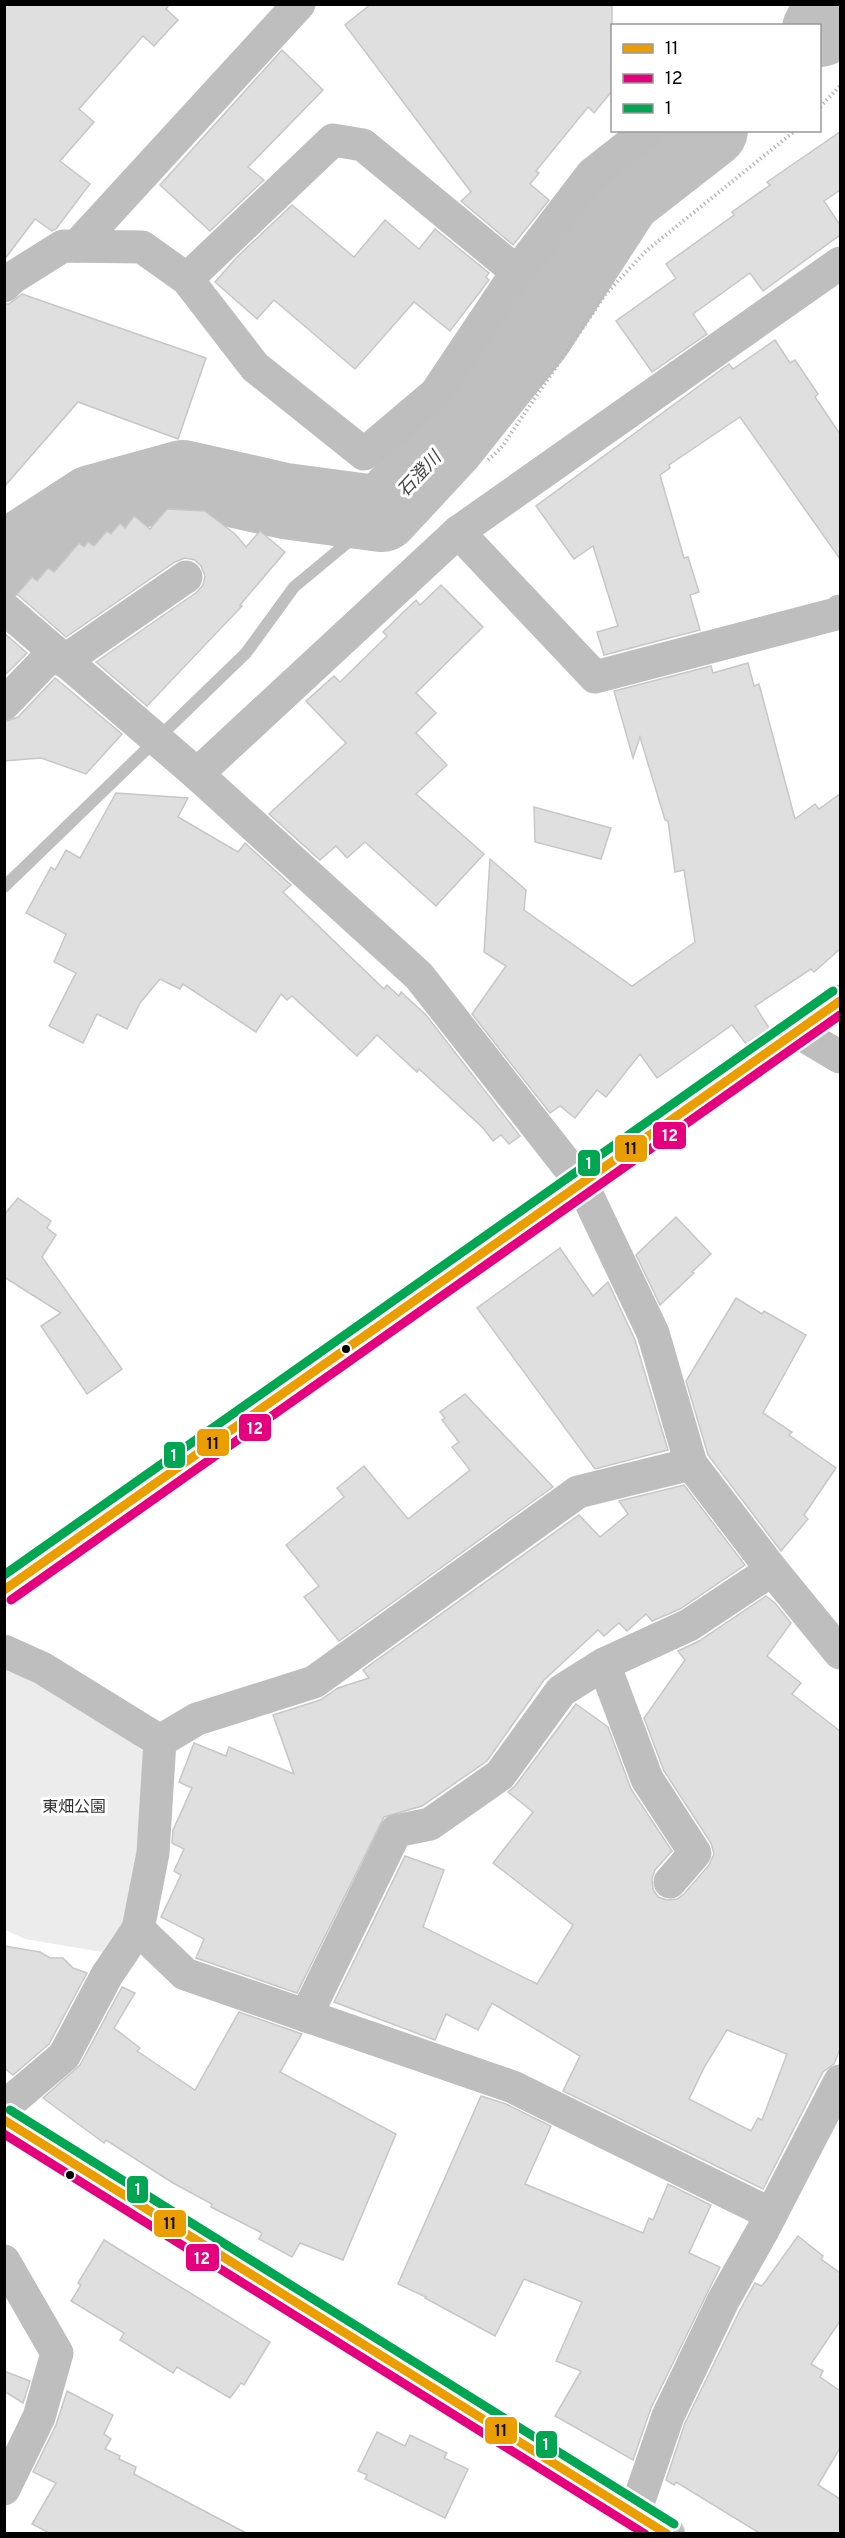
<svg xmlns="http://www.w3.org/2000/svg" width="845" height="2538" font-family="Overpass,'Noto Sans JP',sans-serif">
  <rect width="100%" height="100%" fill="#fff"/>
  <polygon fill="#ececec" points="4,1661 79,1703 143,1751 144,1815 123,1922 102,1952 25,1939 5,1930"/>
  <g fill="none" stroke-linecap="round" stroke-linejoin="round">
    <polyline stroke="#bfbfbf" stroke-width="12" points="4,887 246,653 294,587 382,514"/>
    <g stroke="#bfbfbf" stroke-width="76">
      <polyline points="820,29 836,4"/>
      <polyline points="4,560 92,503 183,478 285,501 382,514 447,444 535,334 624,197 710,130"/>
    </g>
  </g>
  <g fill="#dfdfdf" stroke="#c7c7c7" stroke-width="1.5" fill-rule="evenodd">
    <polygon points="4,4 170,4 166,9 178,20 154,46 143,36 79,109 94,122 60,161 90,184 56,229 52,231 35,219 4,260"/>
    <polygon points="371,4 612,4 612,91 594,113 588,107 536,171 539,173 530,184 549,200 513,245 461,201 471,192 345,25"/>
    <polygon points="282,50 323,90 248,167 264,180 210,231 160,185"/>
    <polygon points="840,132 840,190 824,201 840,225 840,235 763,291 750,273 693,314 707,334 652,372 616,321 676,278 666,264 734,215 732,212 770,185 767,182"/>
    <polygon points="292,205 354,257 385,220 419,249 435,229 489,273 486,277 489,280 450,331 414,302 355,369 274,300 257,319 215,282 237,257"/>
    <polygon points="22,294 206,358 178,439 78,402 4,487 4,304 9,304"/>
    <polygon points="775,340 790,363 795,360 818,394 815,397 840,434 840,559 740,417 669,465 670,468 660,475 684,558 688,557 699,592 690,595 700,630 604,655 597,632 618,626 593,546 574,559 536,506 729,364 733,369"/>
    <polygon points="167,509 205,511 235,534 246,547 260,531 285,552 240,605 242,606 147,706 96,662 197,592 203,585 205,576 201,566 195,560 185,558 175,562 66,637 17,594 32,577 37,581 48,568 54,572 79,543 84,547 88,542 94,546 107,531 111,534 120,523 125,528 134,516 150,529"/>
    <polygon points="441,585 483,627 416,693 436,713 416,733 447,765 416,794 484,854 436,906 365,842 347,858 336,846 320,860 269,814 346,743 306,701 334,676 340,682 387,636 383,632 416,600 420,605"/>
    <polygon points="4,633 27,653 4,676"/>
    <polygon points="748,663 754,686 759,684 795,819 815,804 819,809 840,794 840,949 814,972 811,969 755,1006 769,1028 746,1044 732,1025 657,1078 640,1054 606,1097 597,1090 575,1118 560,1106 550,1113 472,1014 506,966 484,952 490,859 526,890 524,910 632,986 695,942 684,870 675,872 668,821 665,820 640,737 633,758 614,691 711,666 713,673"/>
    <polygon points="55,678 122,734 86,774 41,758 4,761 4,722 18,717"/>
    <polygon points="116,793 188,798 178,817 238,852 245,843 291,885 283,892 384,989 387,985 399,996 401,992 426,1015 520,1136 509,1144 501,1135 493,1141 483,1128 419,1069 417,1072 377,1035 357,1056 292,996 287,1000 281,994 256,1032 183,984 180,989 160,979 140,1003 127,1029 97,1014 83,1043 49,1026 76,973 54,962 66,934 26,913 51,867 55,870 66,850 80,858"/>
    <polygon points="534,807 611,828 601,859 535,842"/>
    <polygon points="18,1198 51,1221 47,1228 56,1235 42,1257 122,1369 87,1394 41,1326 61,1313 4,1277 4,1215"/>
    <polygon points="676,1217 711,1254 692,1272 694,1273 660,1305 636,1255"/>
    <polygon points="560,1248 593,1296 608,1282 635,1340 668,1450 595,1469 477,1308"/>
    <polygon points="736,1298 762,1314 764,1311 806,1335 763,1413 792,1432 789,1435 836,1468 804,1515 808,1519 781,1551 708,1455 686,1381"/>
    <polygon points="465,1394 553,1487 339,1641 304,1597 319,1586 286,1545 344,1497 337,1488 364,1466 408,1519 470,1470 452,1447 459,1442 442,1420 445,1418 440,1412"/>
    <polygon points="684,1485 745,1565 680,1609 652,1621 646,1614 627,1631 619,1623 604,1636 598,1630 544,1680 487,1761 422,1806 384,1817 297,1993 196,1958 204,1939 161,1917 181,1875 174,1871 184,1849 172,1843 173,1830 192,1788 179,1782 194,1743 226,1756 229,1747 294,1774 273,1715 320,1700 338,1688 369,1678 363,1670 579,1515 600,1537 628,1514 619,1501"/>
    <path d="M766,1596L775,1603L791,1623L767,1656L801,1683L792,1694L840,1731V2049L834,2064L823,2072L763,2189L563,2091L580,2056L492,2003L478,2030L446,2014L435,2040L334,2002L405,1856L444,1870L423,1927L537,1984L573,1925L493,1863L533,1812L508,1792L515,1786L576,1704L608,1727L631,1789L672,1851L655,1870L652,1879L653,1889L658,1897L667,1900L677,1899L684,1894L709,1865L714,1854L711,1843L664,1771L644,1718L685,1660L678,1651L699,1641ZM727,2030L787,2054L762,2120L758,2118L751,2131L689,2099L705,2066Z"/>
    <polygon points="4,1946 40,1952 50,1958 63,1958 73,1968 87,1973 49,2044 13,2075 4,2068"/>
    <polygon points="122,1987 135,1993 114,2028 140,2048 137,2051 195,2090 239,2012 302,2034 280,2072 396,2134 343,2260 300,2243 292,2257 259,2239 262,2233 211,2207 212,2204 173,2183 106,2140 104,2143 43,2098 80,2065"/>
    <polygon points="481,2096 506,2104 551,2126 525,2184 643,2233 649,2218 653,2220 668,2184 711,2205 689,2253 720,2267 651,2408 633,2460 555,2416 581,2371 556,2361 582,2302 524,2279 495,2336 425,2298 426,2297 398,2284"/>
    <polygon points="798,2236 823,2256 821,2259 840,2273 840,2321 811,2364 823,2371 820,2377 840,2391 840,2448 818,2485 840,2499 840,2534 761,2534 676,2482 674,2485 666,2480 685,2423 740,2310 755,2283 762,2286"/>
    <polygon points="104,2240 270,2342 244,2385 241,2383 230,2398 177,2367 173,2373 120,2340 124,2333 71,2301 81,2285 78,2283"/>
    <polygon points="4,2371 30,2381 23,2403 4,2391"/>
    <polygon points="67,2391 113,2415 104,2434 111,2439 105,2449 120,2456 119,2459 136,2467 134,2474 248,2534 51,2534 32,2524 56,2483 33,2472 56,2425"/>
    <polygon points="377,2432 405,2446 410,2435 447,2453 444,2458 468,2469 445,2518 365,2479 367,2475 358,2471"/>
  </g>
  <g fill="none" stroke-linecap="round" stroke-linejoin="round">
    <defs>
      <polyline id="major" points="4,2120 668,2534"/>
    </defs>
    <use href="#major" stroke="#dbdbdb" stroke-width="35"/>
    <g stroke="#b9b9b9" stroke-width="4" stroke-dasharray="1.5 3" stroke-linecap="butt">
      <polyline points="820,107 840,86"/>
      <polyline points="488,460 501,448 605,295 646,251 796,130"/>
    </g>
    <g stroke="#bebebe" stroke-width="33">
      <polyline points="77,246 299,4"/>
      <polyline points="187,279 333,140 363,145 517,272"/>
      <polyline points="4,286 12,278 63,246 142,247 187,279 255,367 364,454 436,393 517,272 592,174 648,130"/>
      <polyline points="458,532 595,677 836,614 840,611"/>
      <polyline points="4,608 197,774 419,976 582,1184 653,1333 691,1464 772,1570 840,1653"/>
      <polyline points="64,661 186,577"/>
      <polyline points="4,704 54,652"/>
      <polyline points="197,774 458,532 840,263"/>
      <polyline points="798,1032 840,1057"/>
      <polyline points="691,1464 578,1492 314,1682 197,1719 160,1741 153,1853 138,1929 185,1974 513,2087 771,2214"/>
      <polyline points="4,1590 840,1001"/>
      <polyline points="4,1651 42,1668 160,1741"/>
      <polyline points="604,1664 647,1779 695,1853 670,1882"/>
      <polyline points="306,2016 396,1831 430,1824 500,1775 561,1691 604,1664 689,1625 772,1570"/>
      <polyline points="4,2107 64,2056 107,1975 138,1929"/>
      <polyline points="4,2261 57,2353 39,2417 4,2489"/>
      <polyline points="635,2512 668,2416 723,2301 763,2230 840,2081"/>
    </g>
    <use href="#major" stroke="#bebebe" stroke-width="33"/>
    <defs>
      <g id="bus-1">
        <polyline points="4,1590 840,1001"/>
        <polyline points="4,2120 667,2534"/>
      </g>
      <g id="bus-2">
        <polyline points="11,1600 840,1015"/>
        <polyline points="4,2134 645,2534"/>
      </g>
      <g id="bus-3">
        <polyline points="4,1575 833,991"/>
        <polyline points="10,2110 674,2524"/>
      </g>
    </defs>
    <use href="#bus-1" stroke="#fff" stroke-width="14"/>
    <use href="#bus-2" stroke="#fff" stroke-width="14"/>
    <use href="#bus-3" stroke="#fff" stroke-width="14"/>
    <use href="#bus-1" stroke="#eb9e00" stroke-width="9"/>
    <use href="#bus-2" stroke="#e5007d" stroke-width="9"/>
    <use href="#bus-3" stroke="#00a651" stroke-width="9"/>
  </g>
  <g fill="#000" stroke="#fff" stroke-width="2">
    <circle cx="346" cy="1349" r="5"/>
    <circle cx="70" cy="2175" r="5"/>
  </g>
  <g text-anchor="middle" stroke-width="6" stroke-linejoin="round" paint-order="stroke">
    <g font-size="16" fill="#333" stroke="#fff">
      <text x="74" y="1812">東畑公園</text>
    </g>
    <g font-size="18" font-style="italic" fill="#444" stroke="#fff">
      <text transform="translate(419 474) rotate(-47)" y="6">石澄川</text>
    </g>
  </g>
  <g stroke="#fff" stroke-width="2">
    <rect x="652" y="1121" width="35" height="29" rx="6" fill="#e5007d"/>
    <rect x="614" y="1134" width="34" height="29" rx="6" fill="#eb9e00"/>
    <rect x="577" y="1149" width="24" height="28" rx="6" fill="#00a651"/>
    <rect x="238" y="1413" width="34" height="29" rx="6" fill="#e5007d"/>
    <rect x="196" y="1428" width="34" height="29" rx="6" fill="#eb9e00"/>
    <rect x="163" y="1441" width="23" height="28" rx="6" fill="#00a651"/>
    <rect x="126" y="2175" width="23" height="29" rx="6" fill="#00a651"/>
    <rect x="153" y="2209" width="34" height="29" rx="6" fill="#eb9e00"/>
    <rect x="185" y="2243" width="35" height="29" rx="6" fill="#e5007d"/>
    <rect x="484" y="2416" width="34" height="29" rx="6" fill="#eb9e00"/>
    <rect x="535" y="2430" width="23" height="29" rx="6" fill="#00a651"/>
  </g>
  <g font-size="16" text-anchor="middle" font-weight="bold" fill="#fff">
    <text x="670" y="1141">12</text>
    <text x="589" y="1169">1</text>
    <text x="255" y="1434">12</text>
    <text x="174" y="1461">1</text>
    <text x="138" y="2195">1</text>
    <text x="202" y="2264">12</text>
    <text x="546" y="2450">1</text>
  </g>
  <g font-size="16" text-anchor="middle" font-weight="bold" fill="#111">
    <text x="631" y="1154">11</text>
    <text x="213" y="1449">11</text>
    <text x="170" y="2229">11</text>
    <text x="501" y="2436">11</text>
  </g>
  <rect width="845" height="2538" fill="none" stroke="#000000" stroke-width="12"/>
  <rect x="611" y="24" width="210" height="108" fill="#ffffff" stroke="#999999" stroke-width="1.5"/>
  <rect x="623" y="44" width="30" height="9" fill="#eb9e00" stroke="#999999" stroke-width="1.5"/>
  <text x="665" y="54" font-size="18" fill="#000000">11</text>
  <rect x="623" y="74" width="30" height="9" fill="#e5007d" stroke="#999999" stroke-width="1.5"/>
  <text x="665" y="84" font-size="18" fill="#000000">12</text>
  <rect x="623" y="104" width="30" height="9" fill="#00a651" stroke="#999999" stroke-width="1.5"/>
  <text x="665" y="114" font-size="18" fill="#000000">1</text>
</svg>
